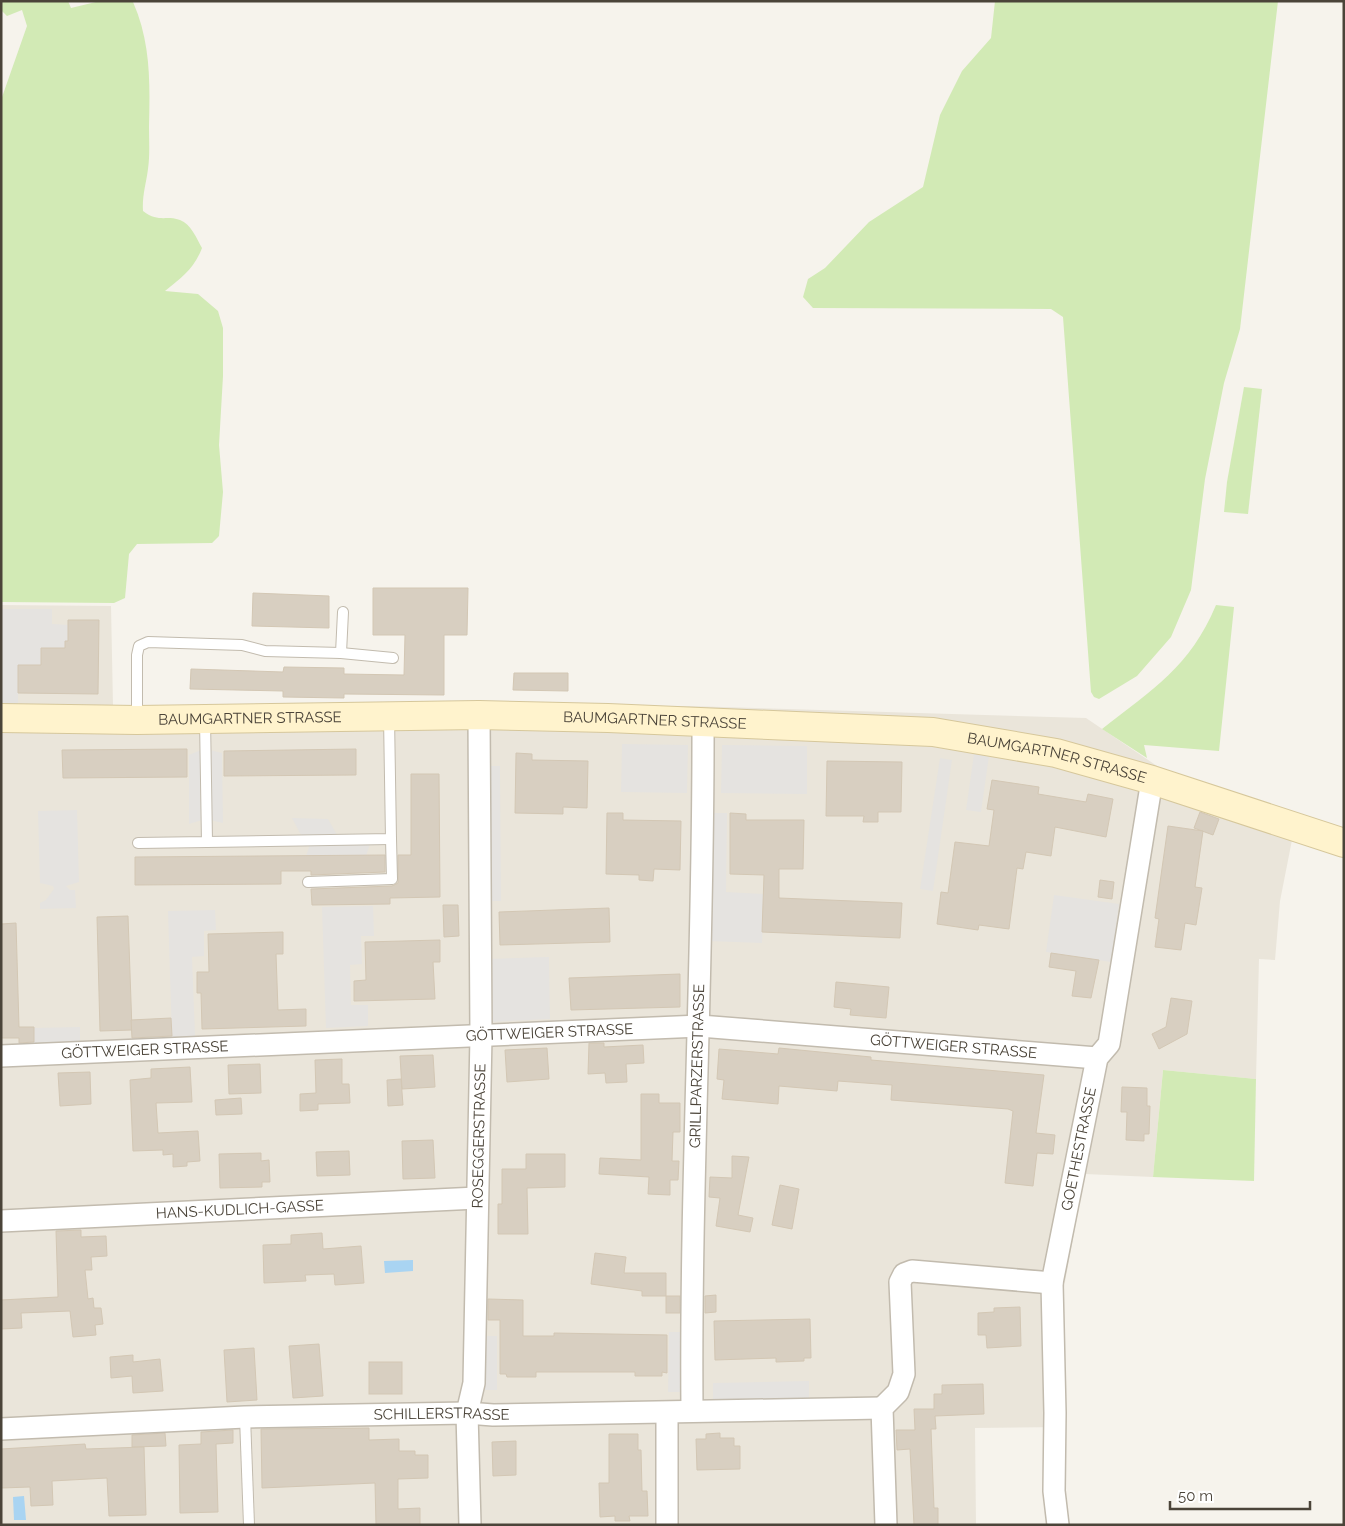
<svg xmlns="http://www.w3.org/2000/svg" width="1345" height="1526" font-family="Raleway,sans-serif">
  <rect width="100%" height="100%" fill="#f6f3ec"/>
  <polygon fill="#eae5da" points="1,605 111,606 113,706 689,706 1086,718 1160,768 1196,785 1292,840 1280,901 1275,960 1259,959 1256,1079 1163,1070 1153,1177 1085,1174 1062,1298 1065,1427 975,1428 976,1525 1,1525"/>
  <g fill="#d2eab5">
    <path d="M1,1H68L71,8L100,1L133,2C151,43 150,83 149,127C149,141 150,155 148,169C146,184 142,196 143,211C159,223 165,215 180,220C191,224 197,239 202,248C194,269 182,277 165,291L198,294L218,311L223,328V376L219,445L223,492L219,536L212,543L137,544L129,554L125,598L114,603L1,602V100L27,26L22,10L7,16L1,10Z"/>
    <polygon points="995,1 1278,1 1240,329 1224,383 1205,479 1191,590 1171,637 1137,676 1099,699 1094,697 1091,692 1063,317 1051,309 813,308 803,297 808,279 825,268 869,222 923,187 940,115 962,71 991,38"/>
    <polygon points="1244,387 1262,389 1248,514 1224,512 1227,482"/>
    <path d="M1216,605L1234,607L1219,751L1144,745L1147,758L1102,729C1153,689 1190,667 1216,605Z"/>
    <polygon points="1163,1070 1256,1079 1254,1181 1153,1177"/>
  </g>
  <g fill="#e5e3e0">
    <polygon points="1,609 52,609 52,624 68,625 68,641 65,641 65,648 41,648 41,665 18,665 18,707 1,707"/>
    <polygon points="622,744 688,745 687,793 621,792"/>
    <polygon points="722,745 807,746 807,794 721,793"/>
    <polygon points="201,750 202,820 189,824 189,755"/>
    <polygon points="210,750 222,753 223,823 210,820"/>
    <polygon points="974,754 989,756 981,812 966,810"/>
    <polygon points="940,758 952,760 933,891 920,889"/>
    <polygon points="486,766 500,766 501,901 487,901"/>
    <polygon points="77,810 79,882 66,886 70,890 75,890 76,908 40,909 40,903 46,900 54,889 53,886 40,883 38,811"/>
    <polygon points="711,813 727,813 726,892 764,894 762,943 708,941"/>
    <polygon points="292,818 328,819 337,835 301,835"/>
    <polygon points="310,844 370,844 366,856 306,856"/>
    <polygon points="1054,895 1119,904 1111,962 1046,952"/>
    <polygon points="373,906 374,936 361,936 362,964 350,965 351,1005 368,1005 368,1026 326,1028 322,907"/>
    <polygon points="215,910 216,930 204,931 204,956 192,957 195,1036 172,1037 168,911"/>
    <polygon points="549,957 550,1019 488,1022 487,959"/>
    <polygon points="80,1027 80,1041 34,1043 34,1028"/>
    <polygon points="669,1332 683,1332 683,1392 668,1392"/>
    <rect x="485" y="1336" width="12" height="54"/>
    <polygon points="809,1381 809,1398 713,1400 713,1383"/>
  </g>
  <g fill="#a9d4f2">
    <polygon points="413,1260 413,1271 385,1273 384,1261"/>
    <polygon points="24,1496 26,1520 14,1520 13,1497"/>
  </g>
  <g fill="#d8cfc1" stroke="#d3c7b4">
    <polygon points="373,588 468,588 467,635 444,635 444,695 344,694 344,698 283,697 283,691 190,689 191,669 283,672 284,667 344,668 344,674 404,675 405,635 373,635"/>
    <polygon points="253,593 329,596 329,628 252,626"/>
    <polygon points="68,620 99,620 98,694 18,693 18,665 41,665 41,648 65,648 65,641 68,641"/>
    <polygon points="514,673 568,673 568,691 513,690"/>
    <polygon points="187,749 187,777 63,778 62,750"/>
    <polygon points="356,749 356,775 224,776 224,751"/>
    <polygon points="516,753 532,754 532,760 588,761 587,808 563,807 563,814 515,813"/>
    <polygon points="827,761 902,762 901,812 878,812 878,822 863,822 864,816 826,816"/>
    <polygon points="411,774 439,774 440,897 390,898 390,904 312,905 311,889 392,886 398,883 398,855 411,855"/>
    <polygon points="992,780 1039,787 1038,794 1086,802 1088,794 1113,799 1106,837 1055,827 1051,856 1026,852 1023,869 1017,868 1009,929 979,925 978,930 937,924 941,892 948,893 955,842 989,846 994,810 987,809"/>
    <polygon points="1200,812 1219,819 1213,835 1194,828"/>
    <polygon points="607,813 623,813 623,820 681,821 680,870 654,869 653,881 639,880 639,875 606,874"/>
    <polygon points="730,813 746,814 746,820 804,820 803,869 779,869 779,898 902,903 900,938 762,932 764,875 730,874"/>
    <polygon points="1168,826 1203,831 1195,887 1202,888 1196,925 1185,923 1181,950 1155,947 1159,919 1155,918"/>
    <polygon points="385,855 385,872 311,875 311,871 281,871 281,884 135,885 135,857"/>
    <polygon points="1100,880 1114,882 1112,899 1098,897"/>
    <polygon points="443,905 458,905 459,936 444,937"/>
    <polygon points="609,908 610,942 500,945 499,912"/>
    <polygon points="128,916 132,1030 100,1031 97,917"/>
    <polygon points="16,923 19,1027 34,1027 34,1042 19,1043 19,1038 1,1038 1,924"/>
    <polygon points="283,932 283,954 276,954 278,1010 306,1009 306,1026 202,1029 201,993 197,993 197,972 209,972 208,934"/>
    <polygon points="440,940 440,962 433,962 435,999 354,1001 354,981 366,980 365,942"/>
    <polygon points="1051,953 1099,960 1091,998 1072,996 1076,971 1049,967"/>
    <polygon points="680,974 680,1007 571,1010 569,978"/>
    <polygon points="836,982 889,987 886,1018 850,1015 851,1009 834,1007"/>
    <polygon points="1171,998 1192,1001 1187,1034 1159,1049 1152,1034 1166,1027"/>
    <polygon points="171,1018 172,1036 132,1038 131,1020"/>
    <polygon points="589,1043 604,1043 604,1047 643,1045 644,1063 626,1064 627,1082 606,1083 605,1073 588,1074"/>
    <polygon points="547,1048 549,1079 507,1082 505,1050"/>
    <polygon points="779,1048 871,1057 871,1060 1044,1075 1036,1133 1055,1135 1053,1154 1037,1153 1033,1186 1005,1183 1013,1111 1008,1109 891,1100 892,1085 838,1081 837,1091 779,1086 778,1104 722,1099 724,1080 717,1079 719,1049 778,1054"/>
    <polygon points="433,1055 435,1087 402,1089 400,1056"/>
    <polygon points="342,1059 342,1084 349,1084 350,1103 318,1104 318,1110 300,1111 300,1094 316,1093 315,1060"/>
    <polygon points="260,1064 261,1093 229,1094 228,1065"/>
    <polygon points="190,1067 192,1102 156,1103 158,1133 198,1131 200,1161 187,1162 187,1166 173,1167 173,1154 163,1155 163,1150 133,1151 130,1080 151,1078 151,1069"/>
    <polygon points="90,1072 91,1104 60,1106 58,1073"/>
    <polygon points="401,1079 403,1105 388,1106 387,1080"/>
    <polygon points="1122,1087 1147,1088 1147,1106 1150,1106 1149,1134 1144,1134 1144,1141 1126,1140 1127,1112 1121,1112"/>
    <polygon points="641,1094 659,1094 659,1103 680,1103 680,1132 673,1132 672,1161 679,1161 678,1180 670,1180 670,1195 648,1194 649,1177 599,1174 600,1158 641,1160"/>
    <polygon points="241,1098 242,1114 216,1115 215,1100"/>
    <polygon points="433,1140 435,1178 403,1179 402,1141"/>
    <polygon points="349,1151 350,1175 317,1176 316,1152"/>
    <polygon points="261,1153 261,1161 269,1160 270,1182 262,1182 262,1187 220,1188 219,1154"/>
    <polygon points="526,1154 565,1154 565,1187 527,1188 528,1234 498,1234 498,1204 502,1204 502,1169 526,1169"/>
    <polygon points="732,1156 749,1157 738,1215 753,1218 750,1232 716,1226 720,1198 709,1197 710,1177 732,1178"/>
    <polygon points="780,1185 799,1189 792,1229 772,1225"/>
    <polygon points="81,1230 81,1237 106,1236 107,1256 91,1257 92,1270 85,1270 88,1299 93,1298 94,1308 101,1308 103,1324 95,1325 96,1335 73,1337 70,1311 21,1313 22,1328 1,1329 1,1300 58,1297 56,1231"/>
    <polygon points="322,1233 323,1249 361,1246 364,1283 335,1285 334,1274 305,1275 306,1281 264,1283 263,1245 291,1244 291,1235"/>
    <polygon points="595,1253 626,1257 624,1273 666,1273 666,1296 642,1296 642,1291 591,1284"/>
    <polygon points="716,1295 716,1312 705,1313 705,1296"/>
    <rect x="666" y="1296" width="14" height="17"/>
    <polygon points="488,1299 523,1300 523,1336 554,1336 554,1333 667,1335 667,1373 662,1372 662,1376 635,1376 635,1372 536,1372 536,1377 507,1377 506,1374 500,1374 500,1320 488,1320"/>
    <polygon points="1020,1307 1021,1346 987,1348 986,1335 978,1335 978,1313 994,1312 994,1308"/>
    <polygon points="810,1319 811,1358 804,1358 804,1361 776,1362 776,1358 715,1360 714,1321"/>
    <polygon points="319,1344 323,1396 293,1398 289,1346"/>
    <polygon points="254,1348 257,1400 227,1402 224,1350"/>
    <polygon points="133,1355 133,1362 160,1359 163,1391 133,1393 132,1376 111,1378 110,1357"/>
    <rect x="369" y="1362" width="33" height="32"/>
    <polygon points="983,1384 984,1414 935,1416 936,1429 931,1429 934,1508 938,1508 938,1525 914,1525 910,1449 897,1450 896,1430 915,1430 914,1409 934,1409 934,1394 942,1394 942,1385"/>
    <polygon points="369,1428 369,1440 399,1439 399,1451 415,1451 415,1455 428,1455 428,1478 398,1479 398,1509 420,1508 420,1525 376,1525 375,1483 262,1488 261,1429"/>
    <polygon points="233,1430 233,1443 216,1444 218,1512 180,1513 179,1445 201,1444 201,1432"/>
    <polygon points="165,1433 166,1446 132,1447 132,1435"/>
    <polygon points="720,1433 720,1438 734,1438 734,1446 740,1446 740,1469 697,1470 696,1439 706,1439 706,1434"/>
    <polygon points="609,1434 638,1434 638,1450 641,1450 642,1491 647,1491 648,1516 629,1516 630,1521 615,1521 615,1516 600,1517 599,1483 609,1483"/>
    <polygon points="516,1441 516,1475 493,1476 492,1442"/>
    <polygon points="85,1444 86,1449 144,1447 146,1515 109,1516 107,1478 52,1481 53,1505 31,1506 30,1487 1,1488 1,1449"/>
  </g>
  <g fill="none" stroke-linecap="round" stroke-linejoin="round">
    <defs>
      <g id="lane">
        <polyline points="341,653 343,612"/>
        <polyline points="137,719 137,655 139,646 148,642 242,645 265,651 341,653 393,658"/>
        <polyline points="207,842 391,839 389,717"/>
        <polyline points="138,843 207,842 205,719"/>
        <polyline points="308,882 392,879 391,839"/>
        <polyline points="245,1417 249,1525"/>
      </g>
      <g id="street">
        <path id="s1" d="M1,1056L700,1026L1097,1058"/>
        <path id="s2" d="M1,1221L477,1198"/>
        <path id="s3" d="M692,1410C690,1181 704,951 703,722"/>
        <path id="s4" d="M1,1429L245,1417L467,1413L493,1415L882,1408"/>
        <path id="s5" d="M470,1525L467,1413L474,1383L481,1036L479,715"/>
        <polyline points="667,1525 667,1413"/>
        <polyline points="886,1525 882,1408 898,1392 904,1374 900,1282 904,1274 912,1271 1052,1283"/>
        <path id="s6" d="M1058,1525L1054,1491L1055,1413L1052,1283L1097,1058L1109,1044L1152,780"/>
      </g>
      <g id="secondary">
        <path id="s7" d="M1,718L137,720L479,715L608,718L933,732L1056,753L1152,780L1344,843"/>
      </g>
    </defs>
    <use href="#lane" stroke="#c2bbae" stroke-width="12"/>
    <use href="#street" stroke="#c2bbae" stroke-width="24"/>
    <use href="#secondary" stroke="#d6c79b" stroke-width="30"/>
    <use href="#lane" stroke="#fff" stroke-width="10"/>
    <use href="#street" stroke="#fff" stroke-width="21"/>
    <use href="#secondary" stroke="#fff3cd" stroke-width="28"/>
  </g>
  <g text-anchor="middle" stroke-width="4" stroke-linejoin="round" paint-order="stroke">
    <g font-size="15" fill="#4b4439" stroke="#fff">
      <text dy="5" stroke="none"><textPath href="#s7" startOffset="249">BAUMGARTNER STRASSE</textPath></text>
      <text dy="5" stroke="none"><textPath href="#s7" startOffset="654">BAUMGARTNER STRASSE</textPath></text>
      <text dy="5" stroke="none"><textPath href="#s7" startOffset="1059">BAUMGARTNER STRASSE</textPath></text>
      <text dy="5" stroke="none"><textPath href="#s1" startOffset="549">GÖTTWEIGER STRASSE</textPath></text>
      <text dy="5" stroke="none"><textPath href="#s1" startOffset="954">GÖTTWEIGER STRASSE</textPath></text>
      <text dy="5" stroke="none"><textPath href="#s1" startOffset="144">GÖTTWEIGER STRASSE</textPath></text>
      <text dy="5" stroke="none"><textPath href="#s3" startOffset="344">GRILLPARZERSTRASSE</textPath></text>
      <text dy="5" stroke="none"><textPath href="#s5" startOffset="390">ROSEGGERSTRASSE</textPath></text>
      <text dy="5" stroke="none"><textPath href="#s6" startOffset="379">GOETHESTRASSE</textPath></text>
      <text dy="5" stroke="none"><textPath href="#s2" startOffset="239">HANS-KUDLICH-GASSE</textPath></text>
      <text dy="5" stroke="none"><textPath href="#s4" startOffset="441">SCHILLERSTRASSE</textPath></text>
    </g>
  </g>
  <rect width="1345" height="1526" fill="none" stroke="#4b4439" stroke-width="5"/>
  <path d="M1170 1501v8h140v-8" fill="none" stroke="#4b4439" stroke-width="2.5"/>
  <text x="1178" y="1501" font-size="15" fill="#4b4439" stroke="#ffffff" stroke-width="4" paint-order="stroke">50 m</text>
</svg>
